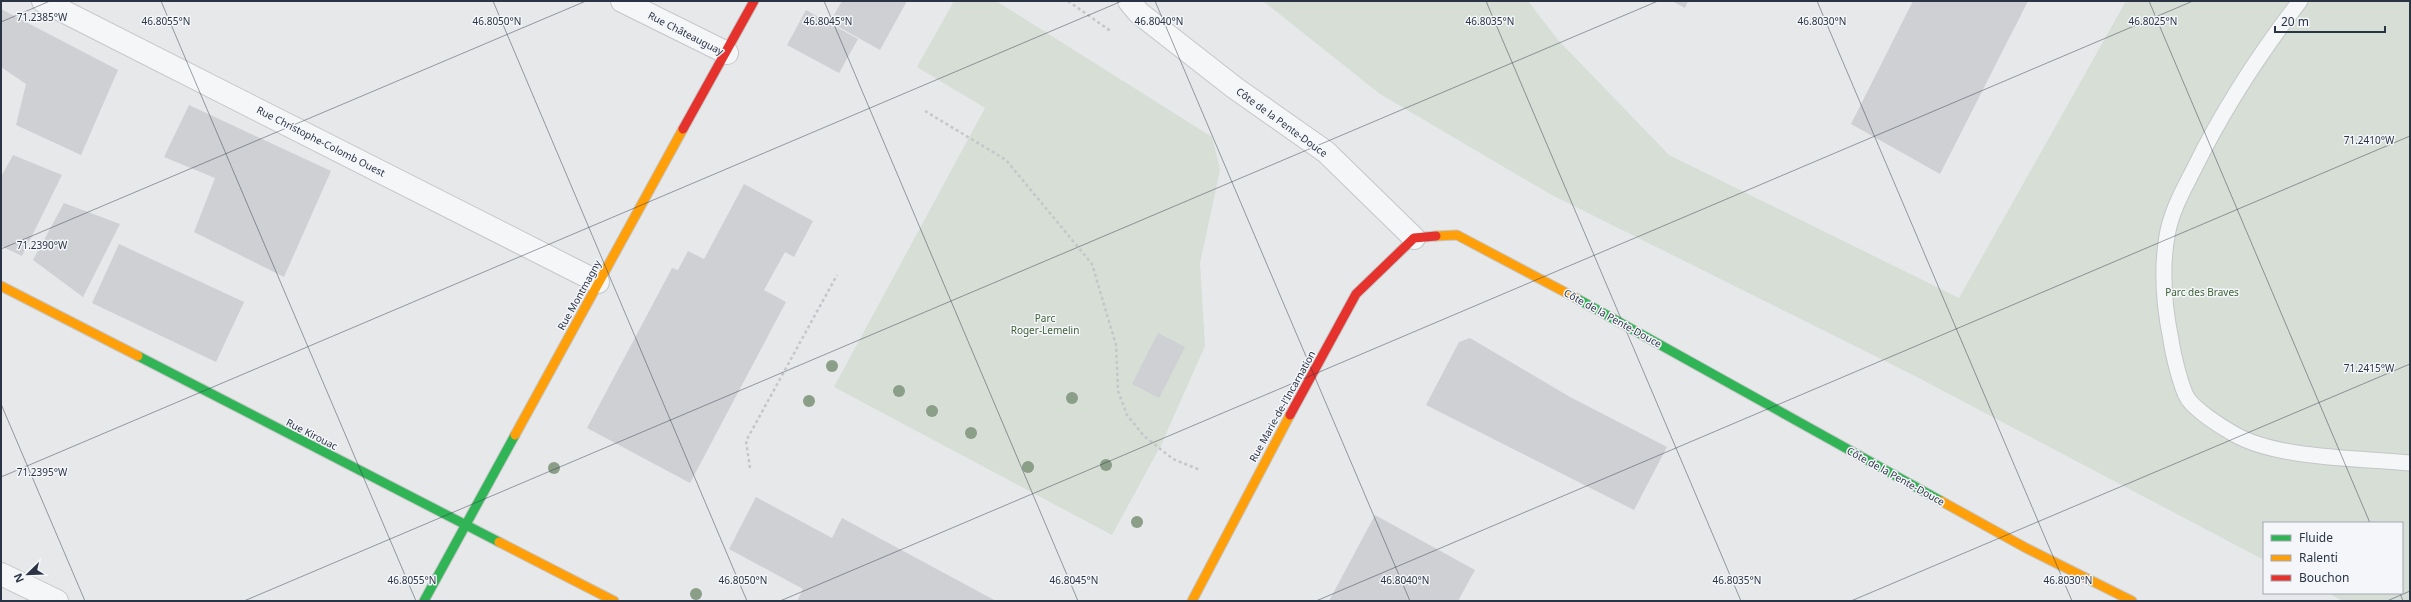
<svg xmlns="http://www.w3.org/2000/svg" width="2411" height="602" font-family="'Noto Sans',sans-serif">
  <rect width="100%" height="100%" fill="#e6e8ea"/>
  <g fill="#d6ded6">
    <polygon points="954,1 996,1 1212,137 1220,170 1200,263 1205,346 1161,445 1112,535 834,387 985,108 917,67"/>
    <polygon points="1263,1 1528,1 1558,40 1669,155 1959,298 2126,1 2410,1 2410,601 2343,601 2328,593 2402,593 2402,523 2264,523 2264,560 1915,376 1550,194 1380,94"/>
  </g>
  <g fill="#ced0d3">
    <polygon points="842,1 907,1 880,50 830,22"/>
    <polygon points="1672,1 1688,1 1685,8"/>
    <polygon points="1913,1 2028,1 1940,174 1851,124"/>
    <polygon points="1,9 118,70 81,155 16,125 26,84 1,67"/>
    <polygon points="806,10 858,39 839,73 787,45"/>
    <polygon points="189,105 331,171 284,277 194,232 215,178 164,157"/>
    <polygon points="13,155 62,175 22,256 1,246 1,177"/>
    <polygon points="744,184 813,221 794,257 785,252 764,290 786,302 690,483 587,428 672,268 678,270 688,251 704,259"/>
    <polygon points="64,203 120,224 83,297 33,260"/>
    <polygon points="119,244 244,302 216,362 92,303"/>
    <polygon points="1158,333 1185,347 1159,398 1132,384"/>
    <polygon points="1470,338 1570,397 1667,447 1634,510 1426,405 1459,342"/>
    <polygon points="756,497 832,538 842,518 996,601 797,601 803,589 729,549"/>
    <polygon points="1375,515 1475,570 1458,601 1329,601"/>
  </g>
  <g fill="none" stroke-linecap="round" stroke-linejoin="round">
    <defs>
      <path id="lane" d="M2300,1C2260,53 2224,108 2195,167C2184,189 2171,211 2167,236C2161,271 2164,306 2171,340C2173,354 2181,388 2188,399C2197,411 2220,426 2234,434C2277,459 2360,458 2410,463"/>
      <g id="street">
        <polyline points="43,1 598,282"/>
        <polyline points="622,1 727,53"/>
        <polyline points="1129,1 1139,13 1235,88 1326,152 1414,238"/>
        <polyline points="1,574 57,601"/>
      </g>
      <g id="fast">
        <polyline points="1576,298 1941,501"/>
        <polyline points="138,356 499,542"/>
        <polyline points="424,601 515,435"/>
      </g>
      <g id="slow">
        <polyline points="1436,236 1457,235 1576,298"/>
        <polyline points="1,286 138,356"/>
        <polyline points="515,435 683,129"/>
        <polyline points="1941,501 2026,548 2132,601"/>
        <polyline points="499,542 614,601"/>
        <polyline points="1192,601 1290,415"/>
      </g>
      <g id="jam">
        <polyline points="683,129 754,1"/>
        <polyline points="1290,415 1356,294 1414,238 1436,236"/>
      </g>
    </defs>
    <use href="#lane" stroke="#c4c6c8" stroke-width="17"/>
    <use href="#street" stroke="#c4c6c8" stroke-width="24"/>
    <use href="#fast" stroke="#c4c6c8" stroke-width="11"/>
    <use href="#slow" stroke="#c4c6c8" stroke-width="11"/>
    <use href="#jam" stroke="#c4c6c8" stroke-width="11"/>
    <g stroke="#c5c6ca" stroke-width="2.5" stroke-dasharray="3 3" stroke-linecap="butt">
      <polyline points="1068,1 1112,32"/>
      <polyline points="925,111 1006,160 1092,264 1116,345 1118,391 1127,415 1144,436 1173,459 1200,470"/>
      <polyline points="750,468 746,441 837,275"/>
    </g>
    <use href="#lane" stroke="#f5f6f7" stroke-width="15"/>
    <use href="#street" stroke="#f5f6f7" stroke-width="22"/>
    <use href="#fast" stroke="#30b455" stroke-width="9"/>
    <use href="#slow" stroke="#ff9f0a" stroke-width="9"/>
    <use href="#jam" stroke="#e5322d" stroke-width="9"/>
  </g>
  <g fill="#8a9e88">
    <circle cx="832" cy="366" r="6"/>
    <circle cx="899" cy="391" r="6"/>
    <circle cx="1072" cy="398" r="6"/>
    <circle cx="809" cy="401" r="6"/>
    <circle cx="932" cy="411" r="6"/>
    <circle cx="971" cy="433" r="6"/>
    <circle cx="1106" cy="465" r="6"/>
    <circle cx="1028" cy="467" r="6"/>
    <circle cx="554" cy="468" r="6"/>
    <circle cx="1137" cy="522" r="6"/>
    <circle cx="696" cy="594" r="6"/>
  </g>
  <path fill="none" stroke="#2b3445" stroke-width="1" stroke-opacity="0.45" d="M161,1L416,601M493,1L747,601M824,1L1078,601M1155,1L1410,601M1486,1L1741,601M1817,1L2072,601M2149,1L2370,523M1,22L50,1M1,249L586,1M1,404L85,601M1,477L1122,1M2400,593L2403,601M244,601L1658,1M780,601L2193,1M1316,601L2410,136M1851,601L2410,364M2387,601L2410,591"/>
  <g text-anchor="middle" stroke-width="3" stroke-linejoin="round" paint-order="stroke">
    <g font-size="10" fill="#2b3445" stroke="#f4f6f9">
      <text transform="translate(686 33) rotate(27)" y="4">Rue Châteauguay</text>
      <text transform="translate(1282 122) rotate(36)" y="4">Côte de la Pente-Douce</text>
      <text transform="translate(321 141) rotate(27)" y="4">Rue Christophe-Colomb Ouest</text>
      <text transform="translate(579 295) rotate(-61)" y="4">Rue Montmagny</text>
      <text transform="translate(1613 318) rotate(29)" y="4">Côte de la Pente-Douce</text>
      <text transform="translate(1282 406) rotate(-61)" y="4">Rue Marie-de-l'Incarnation</text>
      <text transform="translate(312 434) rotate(27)" y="4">Rue Kirouac</text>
      <text transform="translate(1896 476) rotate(29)" y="4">Côte de la Pente-Douce</text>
    </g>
    <g font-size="10" fill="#3f6138" stroke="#f4f6f9">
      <text x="2202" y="296">Parc des Braves</text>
      <text x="1045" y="322">Parc<tspan x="1045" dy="12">Roger-Lemelin</tspan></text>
    </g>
  </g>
  <g font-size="10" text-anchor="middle" fill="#2b3445" stroke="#f4f6f9" stroke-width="3" stroke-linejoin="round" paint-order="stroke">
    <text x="42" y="21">71.2385°W</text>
    <text x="166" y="25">46.8055°N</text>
    <text x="497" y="25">46.8050°N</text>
    <text x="828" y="25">46.8045°N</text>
    <text x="1159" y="25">46.8040°N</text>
    <text x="1490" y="25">46.8035°N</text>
    <text x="1822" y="25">46.8030°N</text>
    <text x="2153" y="25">46.8025°N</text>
    <text x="2369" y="144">71.2410°W</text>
    <text x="42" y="249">71.2390°W</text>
    <text x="2369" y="372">71.2415°W</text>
    <text x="42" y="476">71.2395°W</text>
    <text x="412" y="584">46.8055°N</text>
    <text x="743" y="584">46.8050°N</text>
    <text x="1074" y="584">46.8045°N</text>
    <text x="1405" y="584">46.8040°N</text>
    <text x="1737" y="584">46.8035°N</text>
    <text x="2068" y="584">46.8030°N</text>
  </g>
  <rect width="2411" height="602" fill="none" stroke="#2b3445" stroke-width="4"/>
  <rect x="2263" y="522" width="140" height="72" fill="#f4f6f9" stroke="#a4a8b1"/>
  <rect x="2271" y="535" width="20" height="6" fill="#30b455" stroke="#a4a8b1"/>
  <text x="2299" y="542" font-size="12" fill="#2b3445">Fluide</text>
  <rect x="2271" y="555" width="20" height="6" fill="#ff9f0a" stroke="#a4a8b1"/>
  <text x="2299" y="562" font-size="12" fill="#2b3445">Ralenti</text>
  <rect x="2271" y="575" width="20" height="6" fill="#e5322d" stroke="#a4a8b1"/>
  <text x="2299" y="582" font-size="12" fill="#2b3445">Bouchon</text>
  <g transform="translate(28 574) rotate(247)" stroke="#f4f6f9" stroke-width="3" paint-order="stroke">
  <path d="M0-3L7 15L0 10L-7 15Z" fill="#2b3445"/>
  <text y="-6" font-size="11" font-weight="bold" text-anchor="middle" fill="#2b3445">N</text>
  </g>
  <path d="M2275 26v6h110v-6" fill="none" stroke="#2b3445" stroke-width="2"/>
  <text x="2281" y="26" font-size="12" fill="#2b3445" stroke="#f4f6f9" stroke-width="3" paint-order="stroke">20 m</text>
</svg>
